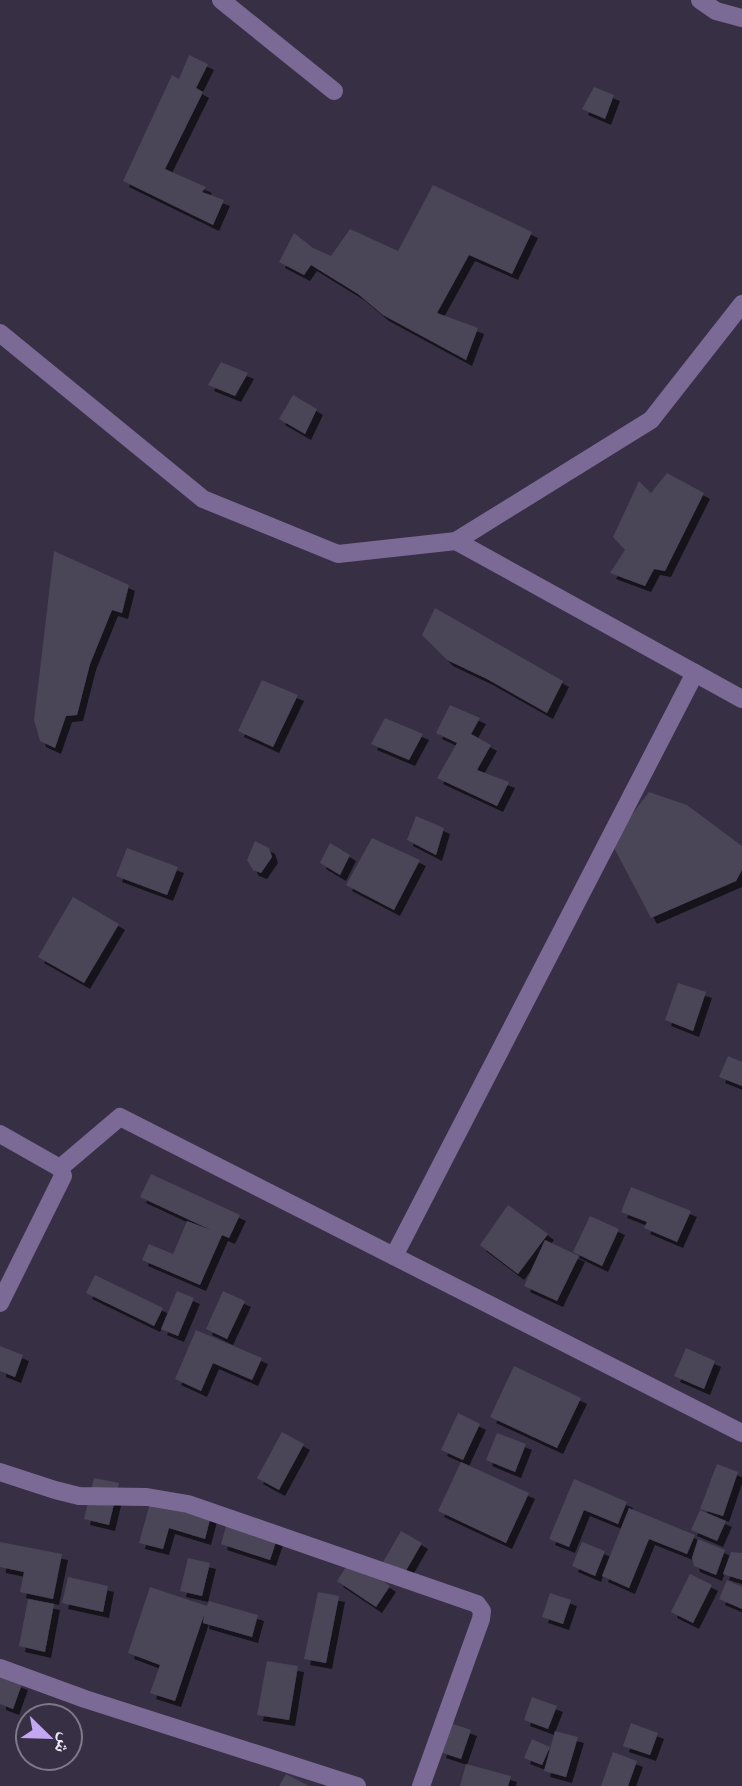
<svg xmlns="http://www.w3.org/2000/svg" width="742" height="1786" font-family="'Varela Round','Noto Naskh Arabic',sans-serif">
  <defs>
    <filter id="shadow"><feDropShadow dx="6" dy="6" stdDeviation="0" flood-color="#0009"/></filter>
  </defs>
  <rect width="100%" height="100%" fill="#372f43"/>
  <g fill="#4c4459" filter="url(#shadow)">
    <polygon points="189,55 208,64 196,88 203,92 165,169 206,187 202,192 224,200 213,225 123,181 172,75 179,79"/>
    <polygon points="594,87 614,95 605,119 582,109"/>
    <polygon points="433,185 532,232 512,274 469,255 437,313 478,328 466,360 383,315 358,294 311,265 304,275 279,262 294,233 313,248 331,256 350,229 398,251"/>
    <polygon points="221,362 248,373 235,396 208,385"/>
    <polygon points="293,395 317,409 305,434 279,419"/>
    <polygon points="667,473 704,493 665,571 654,569 645,586 610,573 625,550 613,537 639,481 651,493"/>
    <polygon points="54,551 129,585 122,613 112,610 90,664 77,715 66,716 55,748 40,741 34,720"/>
    <polygon points="435,608 563,681 547,713 487,679 447,660 422,635"/>
    <polygon points="262,680 298,695 273,747 238,731"/>
    <polygon points="450,705 480,718 471,734 491,745 477,770 509,782 497,806 437,778 457,743 436,733"/>
    <polygon points="385,718 423,734 409,760 371,744"/>
    <polygon points="649,792 687,805 742,846 742,870 736,881 651,918 611,842"/>
    <polygon points="416,816 444,828 436,855 407,840"/>
    <polygon points="372,838 420,860 394,910 346,885"/>
    <polygon points="255,841 269,848 272,857 261,873 253,870 247,860"/>
    <polygon points="330,843 350,855 340,875 320,863"/>
    <polygon points="127,848 178,867 167,895 116,876"/>
    <polygon points="73,897 119,924 84,983 38,957"/>
    <polygon points="678,983 706,992 693,1031 665,1020"/>
    <polygon points="728,1056 742,1062 742,1086 719,1077"/>
    <polygon points="151,1174 240,1215 229,1238 222,1235 200,1285 142,1260 149,1244 173,1254 187,1221 211,1230 140,1197"/>
    <polygon points="631,1187 691,1211 677,1242 644,1228 647,1222 621,1212"/>
    <polygon points="508,1205 548,1234 518,1274 480,1245"/>
    <polygon points="590,1216 619,1229 602,1266 573,1252"/>
    <polygon points="545,1240 579,1256 557,1301 524,1286"/>
    <polygon points="95,1275 163,1308 154,1326 86,1293"/>
    <polygon points="177,1291 194,1298 178,1336 161,1329"/>
    <polygon points="223,1291 245,1301 227,1339 206,1329"/>
    <polygon points="196,1330 262,1358 252,1380 213,1363 201,1391 175,1379"/>
    <polygon points="0,1346 23,1355 15,1377 0,1371"/>
    <polygon points="686,1348 715,1361 704,1389 674,1376"/>
    <polygon points="514,1366 581,1398 557,1448 490,1417"/>
    <polygon points="458,1413 480,1424 463,1460 441,1450"/>
    <polygon points="282,1432 304,1444 279,1490 257,1478"/>
    <polygon points="497,1433 526,1444 515,1472 486,1460"/>
    <polygon points="461,1462 529,1493 506,1543 438,1511"/>
    <polygon points="717,1464 738,1472 723,1516 700,1509"/>
    <polygon points="94,1478 119,1483 109,1525 84,1519"/>
    <polygon points="574,1479 627,1502 618,1524 584,1510 569,1547 549,1539"/>
    <polygon points="152,1496 212,1512 205,1539 169,1528 163,1549 139,1543"/>
    <polygon points="629,1508 695,1535 687,1554 649,1539 629,1588 602,1576"/>
    <polygon points="700,1510 726,1521 717,1541 691,1530"/>
    <polygon points="227,1523 277,1539 270,1560 221,1544"/>
    <polygon points="401,1531 422,1543 400,1581 379,1569"/>
    <polygon points="698,1539 725,1550 716,1575 694,1566 692,1558"/>
    <polygon points="0,1542 62,1554 53,1599 20,1592 24,1572 0,1567"/>
    <polygon points="582,1542 605,1551 595,1576 572,1566"/>
    <polygon points="731,1552 742,1553 742,1580 723,1574"/>
    <polygon points="188,1558 210,1563 202,1596 180,1591"/>
    <polygon points="351,1559 390,1586 376,1607 337,1581"/>
    <polygon points="690,1574 712,1585 693,1623 671,1612"/>
    <polygon points="68,1577 108,1586 103,1612 62,1603"/>
    <polygon points="727,1580 742,1587 742,1609 719,1599"/>
    <polygon points="150,1587 207,1606 209,1601 258,1615 252,1637 203,1623 204,1615 175,1701 150,1693 160,1665 128,1653"/>
    <polygon points="318,1592 339,1596 326,1663 304,1659"/>
    <polygon points="550,1593 571,1600 563,1624 542,1617"/>
    <polygon points="28,1599 54,1604 45,1652 19,1646"/>
    <polygon points="267,1661 298,1666 289,1720 257,1715"/>
    <polygon points="0,1676 22,1684 13,1709 0,1704"/>
    <polygon points="532,1697 557,1706 548,1729 524,1720"/>
    <polygon points="450,1723 471,1730 461,1759 440,1752"/>
    <polygon points="631,1723 658,1733 650,1755 623,1746"/>
    <polygon points="555,1731 578,1737 566,1777 544,1771"/>
    <polygon points="532,1739 550,1747 542,1765 524,1758"/>
    <polygon points="613,1752 637,1761 628,1786 601,1786"/>
    <polygon points="466,1764 511,1776 508,1786 460,1786"/>
    <polygon points="286,1774 309,1786 279,1786"/>
  </g>
  <g fill="none" stroke-linecap="round" stroke-linejoin="round">
    <g stroke="#7b6996" stroke-width="18">
      <polyline points="221,0 334,91"/>
      <polyline points="700,0 716,11 742,18"/>
      <polyline points="0,333 203,499 338,554 456,541 651,420 742,304"/>
      <polyline points="456,541 742,699"/>
      <polyline points="0,1134 60,1168 63,1176 0,1303"/>
      <polyline points="60,1168 120,1117 742,1433"/>
      <polyline points="394,1256 695,673"/>
      <polyline points="0,1472 55,1490 79,1496 147,1497 188,1504 477,1604 482,1611 481,1619 421,1786"/>
      <polyline points="0,1668 85,1699 357,1786"/>
    </g>
  </g>
  <g transform="translate(49 1737) rotate(113)"><circle r="33" fill="#372f43" stroke="#80798a" stroke-width="2"/>
  <path d="M0-5L12 26L0 18L-12 26Z" fill="#c4a7f1"/>
  <text y="-10" font-size="19" font-weight="bold" text-anchor="middle" fill="#ede8f5">ش</text>
  </g>
</svg>
